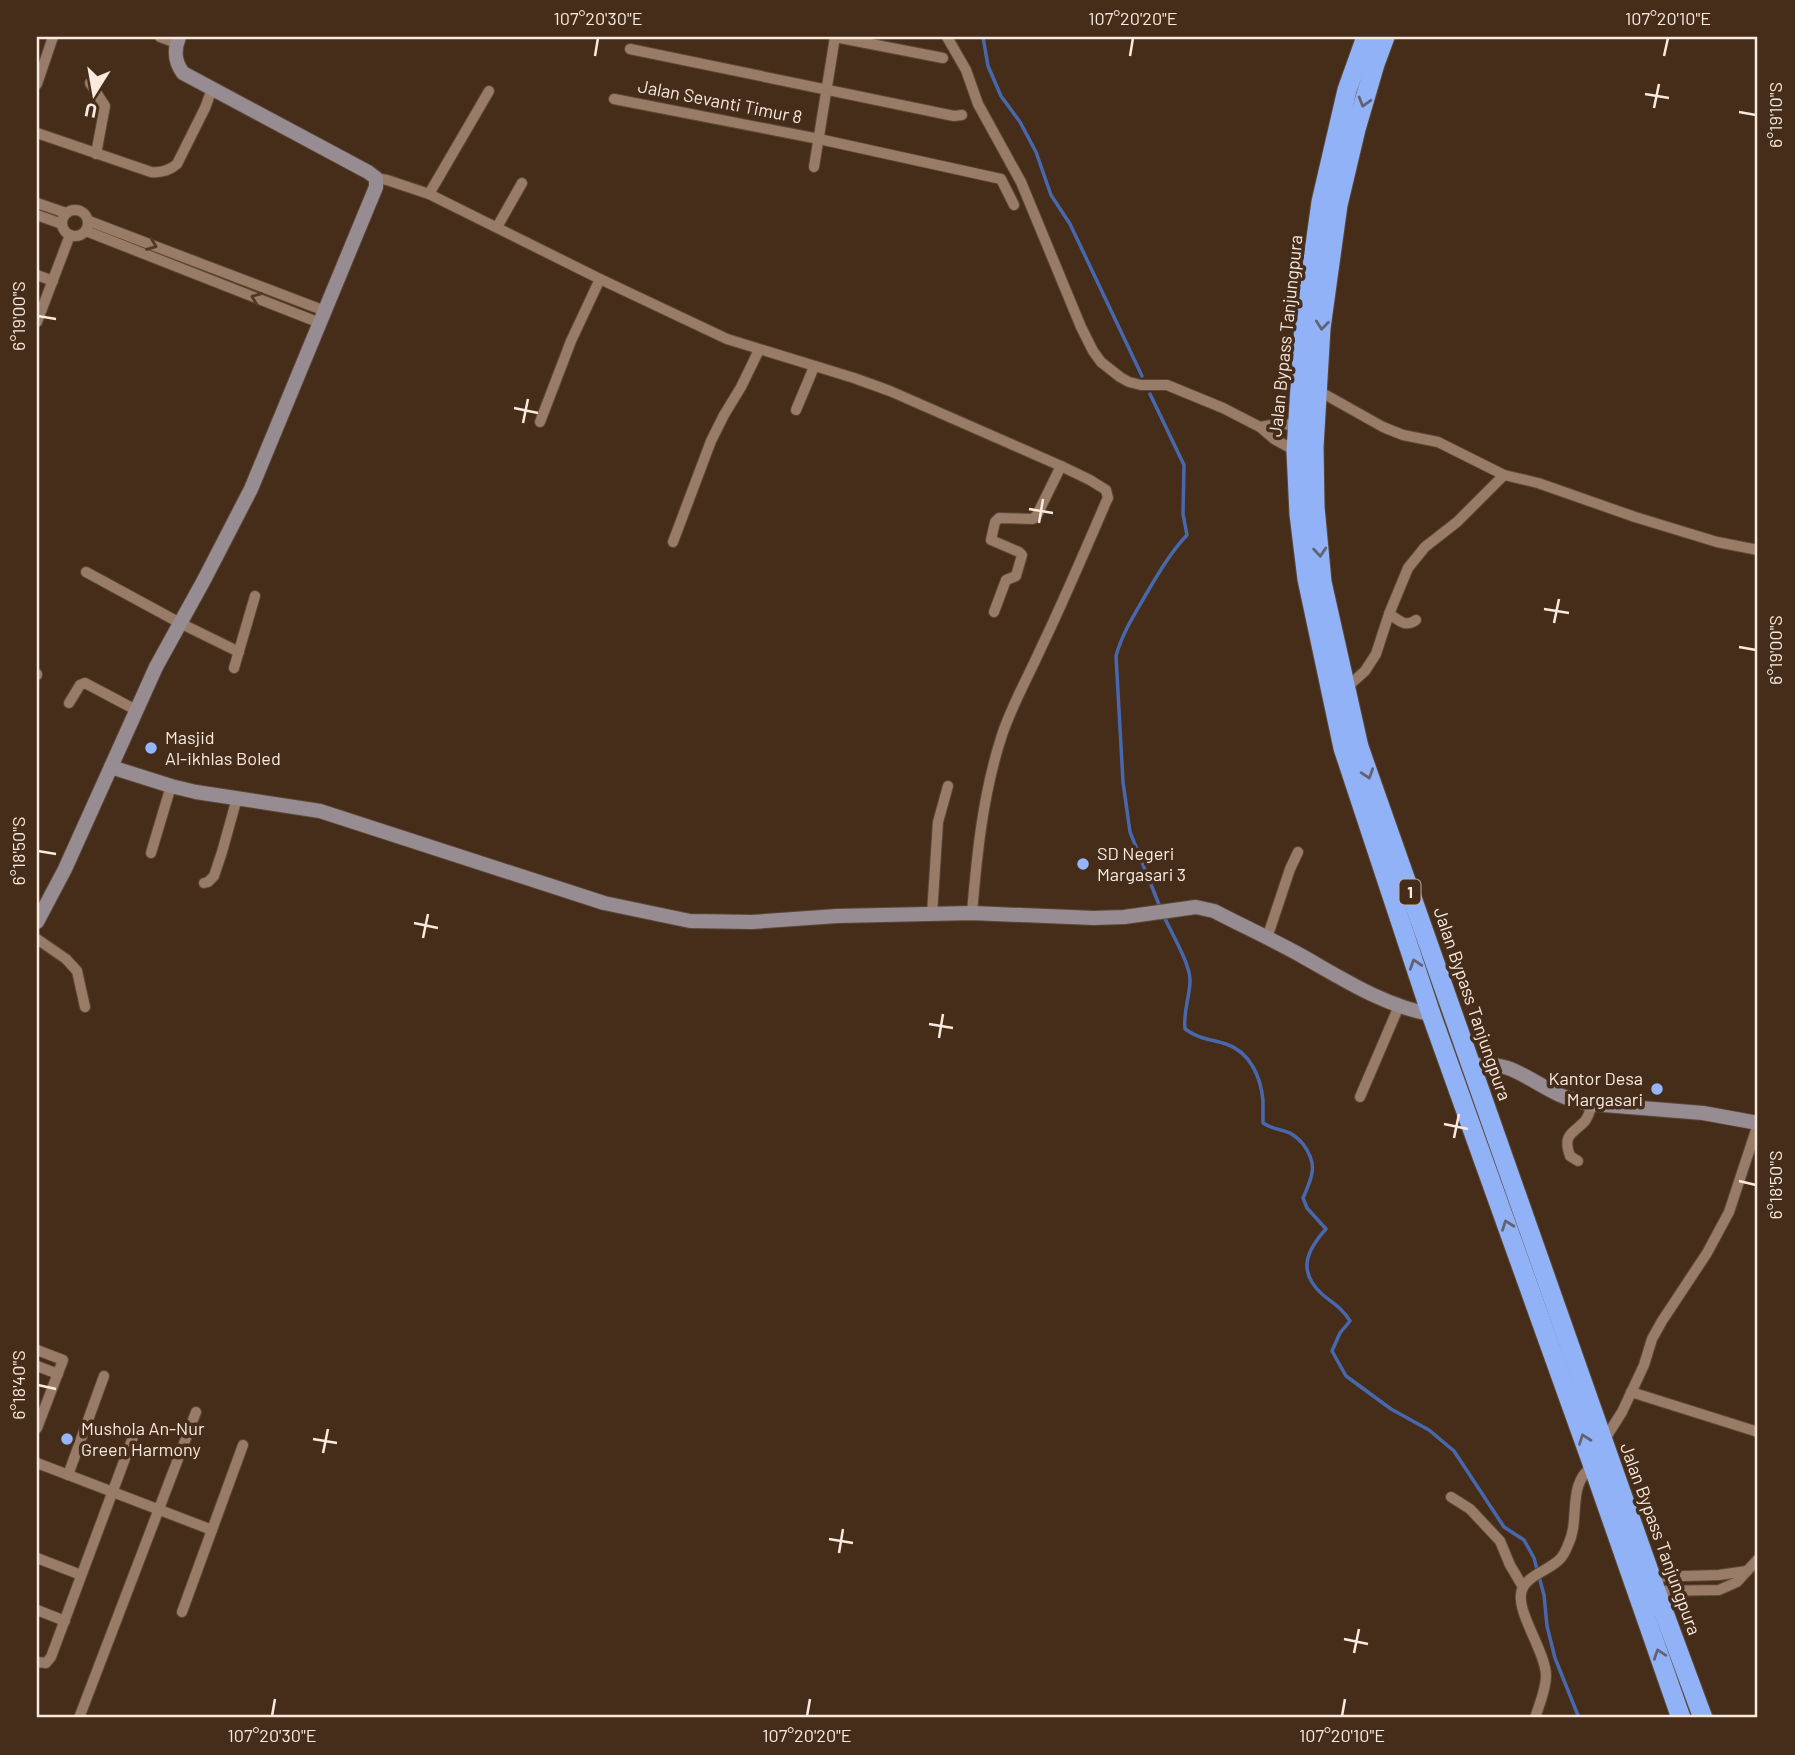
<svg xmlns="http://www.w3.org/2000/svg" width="1795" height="1755" font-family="Barlow,sans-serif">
  <rect width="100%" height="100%" fill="#452d1a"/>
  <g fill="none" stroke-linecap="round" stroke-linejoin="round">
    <g stroke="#4868ae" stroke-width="3.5">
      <polyline points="983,37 988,66 1001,96 1020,122 1036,152 1051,195 1070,224 1142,376"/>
      <path d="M1150,394L1184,465L1183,514L1187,535C1170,553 1158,574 1145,596C1134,615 1122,634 1116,656L1123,782L1130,832L1160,907"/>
      <path d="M1163,914C1170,931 1190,963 1190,980C1190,997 1183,1011 1185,1029C1199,1039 1210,1039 1226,1044C1250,1052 1261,1077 1263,1101C1263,1108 1263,1116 1263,1123C1272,1129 1280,1129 1290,1133C1295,1136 1299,1139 1303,1144C1318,1164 1313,1176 1303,1198L1307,1208L1326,1229C1306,1251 1297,1272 1323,1295C1334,1304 1342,1308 1350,1321L1340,1333L1332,1351L1346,1376L1391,1409L1429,1430L1454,1451L1504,1527L1524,1540L1534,1558L1544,1595L1547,1626L1555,1658L1579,1718"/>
    </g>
    <defs>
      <g id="street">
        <polyline points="160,37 177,43"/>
        <polyline points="947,37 966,70 978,104 1021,182 1081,327 1093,351 1101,362 1120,377 1129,382 1141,385 1167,385 1223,408 1260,427 1274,439 1296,451"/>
        <polyline points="630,49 954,116 962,115"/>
        <polyline points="90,83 105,106 96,154"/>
        <polyline points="37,84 53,37"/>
        <polyline points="614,99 819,139 1001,179 1014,205"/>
        <path d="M37,133L151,172C161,173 169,171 177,164L205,108L212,89"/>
        <polyline points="814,167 835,37 943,58"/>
        <path d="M376,178L387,180L429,194L600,279L727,339L854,378L890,391L1061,466L1090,480L1106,490L1108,498L1106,502C1085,551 1064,600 1041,648C1028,677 1012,705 1002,735C983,793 977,853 972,913"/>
        <polyline points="429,194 489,91"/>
        <polyline points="37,203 66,213"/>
        <circle cx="75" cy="223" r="13"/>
        <polyline points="37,215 62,224"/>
        <polyline points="89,221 325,311"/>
        <polyline points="497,227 522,183"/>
        <polyline points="86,231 320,323"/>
        <polyline points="37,275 53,281"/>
        <polyline points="37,322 70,235"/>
        <polyline points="1317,390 1383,427 1403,435 1438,442 1504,475 1538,483 1635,517 1717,542 1758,550"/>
        <polyline points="796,410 814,367"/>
        <polyline points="540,422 571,341 600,279"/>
        <polyline points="1260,427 1277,424 1298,425"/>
        <polyline points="673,542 711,441 724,415 741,387 759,350"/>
        <polyline points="86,572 180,623 239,652"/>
        <polyline points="994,612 1006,580 1016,576 1022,555 1019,552 991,540 995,522 999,518 1033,519 1037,515 1061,466"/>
        <path d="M1389,614C1399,620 1405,628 1416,620"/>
        <polyline points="234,668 255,596"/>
        <polyline points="37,674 37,675"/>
        <polyline points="1346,688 1365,671 1376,654 1389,614 1408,568 1425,547 1457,522 1504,475"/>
        <polyline points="69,703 80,685 85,683 136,710"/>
        <polyline points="151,853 171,786"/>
        <polyline points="204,883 208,882 214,876 222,852 237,798"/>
        <polyline points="932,914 938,822 948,786"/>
        <polyline points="1267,938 1290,869 1298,852"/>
        <polyline points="37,939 66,959 77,971 85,1007"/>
        <polyline points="1360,1097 1399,1006"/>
        <path d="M1578,1161L1570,1156C1562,1134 1573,1134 1585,1121C1589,1116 1590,1110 1592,1104"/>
        <polyline points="37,1350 63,1360 42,1415"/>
        <polyline points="37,1366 58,1374"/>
        <polyline points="1631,1392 1758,1432"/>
        <polyline points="37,1413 42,1415 37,1428"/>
        <polyline points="1603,1442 1622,1412 1644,1365 1652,1339 1662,1321 1707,1253 1729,1212 1758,1124"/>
        <polyline points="37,1463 212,1530"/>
        <polyline points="68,1475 104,1376"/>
        <polyline points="1451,1497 1470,1509 1500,1541 1510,1565 1523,1587"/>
        <polyline points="37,1558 81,1575"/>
        <polyline points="1651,1577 1719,1575 1747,1571"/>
        <polyline points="1656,1591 1719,1590 1737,1582 1758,1559"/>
        <polyline points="37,1610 65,1621"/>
        <polyline points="182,1612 243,1445"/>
        <polyline points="37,1662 46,1663 51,1657 133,1437"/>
        <polyline points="79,1718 196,1412"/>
        <path d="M1535,1718C1539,1705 1546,1690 1546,1676C1546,1653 1518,1615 1521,1594C1523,1576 1549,1571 1560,1559C1564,1555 1566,1550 1568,1545C1581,1519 1566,1484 1593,1466"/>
      </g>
      <g id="secondary">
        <path d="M111,767L171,786L196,792L320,811L604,903L690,921L752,922L837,916L972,913L1094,918L1124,917L1196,907L1214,911C1243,926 1273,940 1302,956C1341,978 1386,1007 1431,1014"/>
        <path d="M37,922L65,869L156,667L204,580L251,489L376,187V178L368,172L183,73C174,61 174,50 179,37"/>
        <path d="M1472,1066C1508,1058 1529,1081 1560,1095C1570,1100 1581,1102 1592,1104L1703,1113L1758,1123"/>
      </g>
      <g id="highway">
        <polyline points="1366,37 1347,90 1321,202 1304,324 1296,451 1299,514 1307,579 1343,748 1431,1014 1593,1466 1681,1718"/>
        <polyline points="1385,37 1375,64 1356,129 1338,205 1321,328 1314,447 1315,507 1322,582 1359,747 1656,1591 1703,1718"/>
      </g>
    </defs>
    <use href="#street" stroke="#5c4838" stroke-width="12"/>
    <use href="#secondary" stroke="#5c4838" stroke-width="16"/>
    <use href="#highway" stroke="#5c4838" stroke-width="21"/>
    <use href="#street" stroke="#987c67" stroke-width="10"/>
    <use href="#secondary" stroke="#968c92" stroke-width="14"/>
    <use href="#highway" stroke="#91b2f6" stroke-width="19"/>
  </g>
  <defs><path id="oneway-chevron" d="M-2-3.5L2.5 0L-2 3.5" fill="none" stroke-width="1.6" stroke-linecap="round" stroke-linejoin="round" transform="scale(1.75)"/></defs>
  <g stroke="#636272">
    <use href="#oneway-chevron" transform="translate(1364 102) rotate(106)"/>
    <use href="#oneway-chevron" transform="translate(1322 325) rotate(96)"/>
    <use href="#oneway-chevron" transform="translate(1320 552) rotate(85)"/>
    <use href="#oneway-chevron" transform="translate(1368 774) rotate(71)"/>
    <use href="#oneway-chevron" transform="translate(1415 964) rotate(-108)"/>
    <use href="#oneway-chevron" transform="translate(1507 1225) rotate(-110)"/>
    <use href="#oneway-chevron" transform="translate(1584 1439) rotate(-110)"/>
    <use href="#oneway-chevron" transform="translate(1659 1654) rotate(-109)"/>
  </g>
  <g stroke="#513926">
    <use href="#oneway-chevron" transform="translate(152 245) rotate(21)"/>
    <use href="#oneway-chevron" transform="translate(256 298) rotate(-159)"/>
  </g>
  <path fill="none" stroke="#f9e9de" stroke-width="2.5" d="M595,56L598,38M1130,56L1133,38M1664,56L1668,38M1645,94L1669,98M1654,108L1659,84M1739,112L1756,115M38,316L56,319M514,408L538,413M523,423L528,399M1029,509L1053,513M1039,523L1043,499M1544,609L1569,613M1554,623L1559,599M1739,647L1756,650M38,851L56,854M414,923L438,928M423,938L428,914M929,1024L953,1028M939,1038L943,1014M1444,1124L1468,1129M1454,1138L1459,1114M1739,1181L1756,1185M38,1385L56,1389M313,1439L337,1443M323,1453L328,1429M829,1539L853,1543M839,1553L843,1529M1344,1639L1368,1644M1354,1653L1359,1629M272,1716L275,1699M807,1716L810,1699M1342,1716L1345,1699"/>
  <g fill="#95b6fd" stroke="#452d1a" stroke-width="2.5">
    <circle cx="151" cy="748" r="7"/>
    <circle cx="1083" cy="864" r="7"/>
    <circle cx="1657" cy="1089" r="7"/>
    <circle cx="67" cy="1439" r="7"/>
  </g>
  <g text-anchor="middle" stroke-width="7" stroke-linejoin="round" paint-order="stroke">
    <rect fill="#452d1a" stroke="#c3b1a3" stroke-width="2" x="1399.5" y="879.5" width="21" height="25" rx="5"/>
    <g font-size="16" font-weight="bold" fill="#f9e9de">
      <text x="1410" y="898">1</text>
    </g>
    <g font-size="18" fill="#f9e9de" stroke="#452d1a">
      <text transform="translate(720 102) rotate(11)" y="6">Jalan Sevanti Timur 8</text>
      <text transform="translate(1286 336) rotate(-84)" y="6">Jalan Bypass Tanjungpura</text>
      <text transform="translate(1472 1004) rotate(71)" y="6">Jalan Bypass Tanjungpura</text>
      <text transform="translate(1660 1539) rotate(70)" y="6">Jalan Bypass Tanjungpura</text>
    </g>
    <g font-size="18" fill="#f9e9de" stroke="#452d1a" text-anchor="start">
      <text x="165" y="744">Masjid<tspan x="165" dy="21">Al-ikhlas Boled</tspan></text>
      <text x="1097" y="860">SD Negeri<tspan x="1097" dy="21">Margasari 3</tspan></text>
      <text x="1643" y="1085" text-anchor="end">Kantor Desa<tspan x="1643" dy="21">Margasari</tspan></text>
      <text x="81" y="1435">Mushola An-Nur<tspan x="81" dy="21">Green Harmony</tspan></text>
    </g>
  </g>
  <rect width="1795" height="1755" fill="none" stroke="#452d1a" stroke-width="77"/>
  <g transform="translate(94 94) rotate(191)" stroke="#452d1a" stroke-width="5" paint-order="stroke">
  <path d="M0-5L12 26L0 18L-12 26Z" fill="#f9e9de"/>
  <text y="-10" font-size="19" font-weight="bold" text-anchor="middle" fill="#f9e9de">U</text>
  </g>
  <rect x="38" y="38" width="1718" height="1678" fill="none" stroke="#f9e9de" stroke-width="2.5"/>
  <g font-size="18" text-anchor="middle" fill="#f9e9de">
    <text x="598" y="25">107°20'30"E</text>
    <text x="1133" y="25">107°20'20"E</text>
    <text x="1668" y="25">107°20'10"E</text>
    <text transform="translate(1776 115) rotate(-90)" y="6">6°19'10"S</text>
    <text transform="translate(19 316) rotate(-90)" y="6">6°19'00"S</text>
    <text transform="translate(1776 650) rotate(-90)" y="6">6°19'00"S</text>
    <text transform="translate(19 851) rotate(-90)" y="6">6°18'50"S</text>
    <text transform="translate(1776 1185) rotate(-90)" y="6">6°18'50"S</text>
    <text transform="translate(19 1385) rotate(-90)" y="6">6°18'40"S</text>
    <text x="272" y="1742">107°20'30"E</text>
    <text x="807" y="1742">107°20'20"E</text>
    <text x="1342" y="1742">107°20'10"E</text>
  </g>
</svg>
